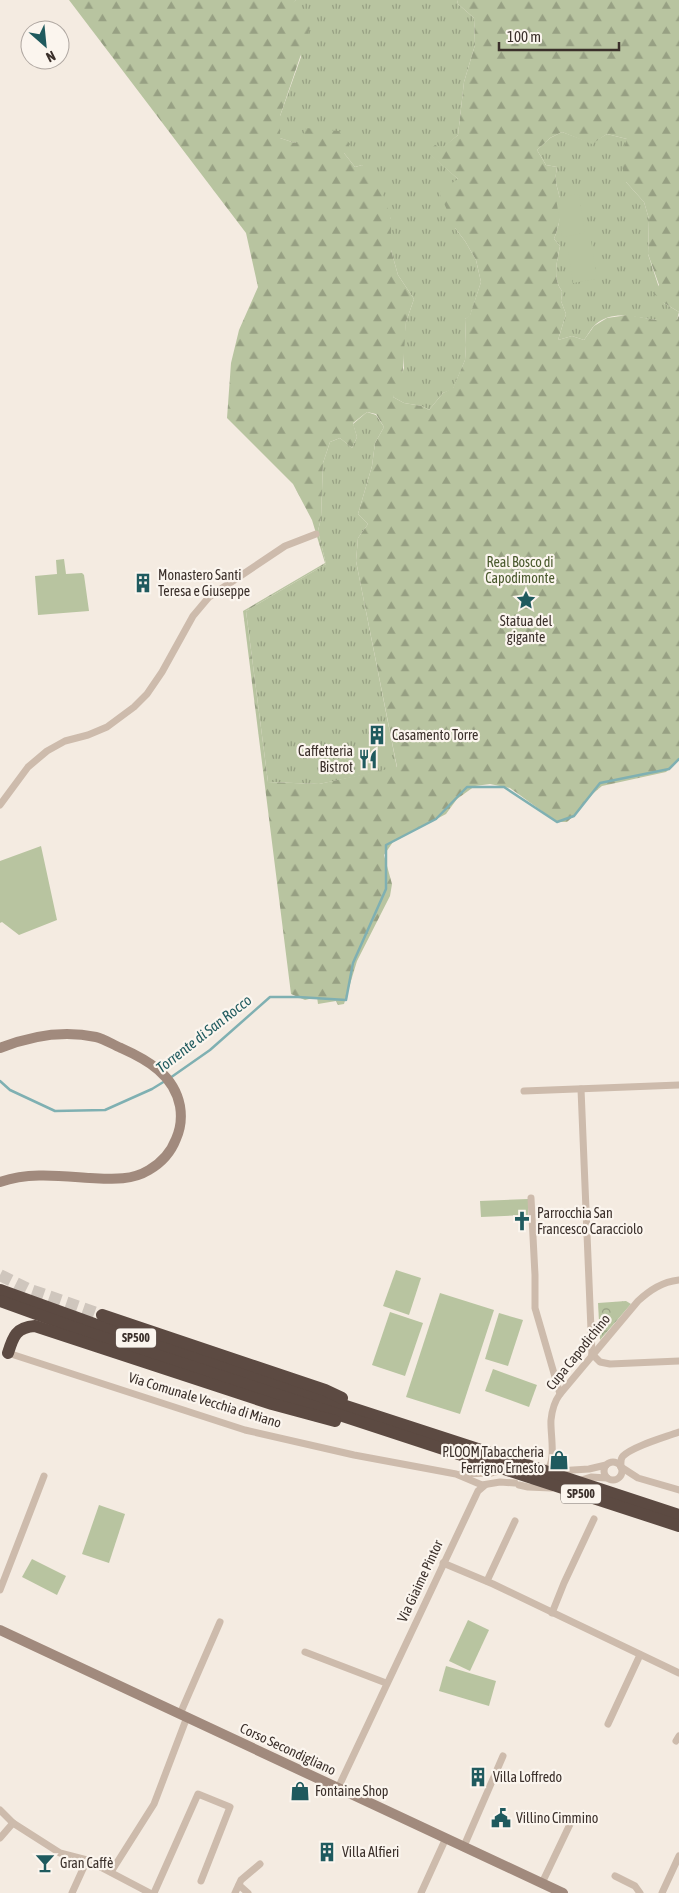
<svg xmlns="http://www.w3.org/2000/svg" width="679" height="1893" font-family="'Asap Condensed',sans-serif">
  <defs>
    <pattern id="grass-tufts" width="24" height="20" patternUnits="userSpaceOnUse" patternTransform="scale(1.25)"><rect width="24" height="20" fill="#b8c4a0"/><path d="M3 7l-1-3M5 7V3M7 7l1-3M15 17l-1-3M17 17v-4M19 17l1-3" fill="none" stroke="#97a083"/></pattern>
    <pattern id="forest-firs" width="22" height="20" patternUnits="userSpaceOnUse" patternTransform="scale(1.25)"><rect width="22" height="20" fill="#b8c4a0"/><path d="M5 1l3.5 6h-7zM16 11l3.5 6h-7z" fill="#97a083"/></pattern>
    <pattern id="park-crowns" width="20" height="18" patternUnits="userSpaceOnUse" patternTransform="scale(1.25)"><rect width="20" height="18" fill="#b8c4a0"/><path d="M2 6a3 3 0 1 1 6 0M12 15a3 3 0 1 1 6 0" fill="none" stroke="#97a083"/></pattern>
  </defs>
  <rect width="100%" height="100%" fill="#f4ebe1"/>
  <g fill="url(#grass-tufts)">
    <polygon points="296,0 457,0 458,4 474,18 475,45 464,82 458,135 443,148 428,152 458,179 455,228 465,241 476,260 481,282 470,316 465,319 466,345 465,360 453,389 443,393 429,410 422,406 404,403 393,397 404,368 403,350 406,322 414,299 398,275 391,250 391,219 362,165 355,167 344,153 301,140 295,143 280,138 280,116 301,57 290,5"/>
    <path d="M562,132L592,143L607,134L627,139L626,182L644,202L649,219L648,254L664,303L679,312L677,320C671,320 664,320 657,320C636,318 614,309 596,324C591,328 588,335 584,340L572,336L558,340L566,314L561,301L562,291C552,278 557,262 560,246L554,239C559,226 562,213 560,199C557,184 554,183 557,167L546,165L537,150L550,138Z"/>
    <polygon points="367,412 376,415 384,427 375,443 372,466 358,514 368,524 358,538 356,561 397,768 319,784 268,782 246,611 326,564 318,531 321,518 323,463 330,442 340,438 352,448 357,437 353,424"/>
  </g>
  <path fill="url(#forest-firs)" fill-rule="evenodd" d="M69,0H296L291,6L298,9L312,22L280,116V138L295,143L301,139L306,128L339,131L350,144L344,153L355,167L362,165L378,179L391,219V250L398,275L414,299L406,322L402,383L393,397L404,403L422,406L429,410L443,393L453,388L465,360L466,345L465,319L470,315L481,282L476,260L465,241L455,228L439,192L458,179L427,152L435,145L443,147L458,135L464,82L475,45L474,18L458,4L457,0H679V312L664,303L653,293L659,285L648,254L649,219L644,202L626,182L620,158L627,139L607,134L592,144L562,132L550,138L537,150L546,165L557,167C554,183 557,184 560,199C562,213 559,226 554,239L560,246C557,262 552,278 562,291L561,301L566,314L558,340L572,336L584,340L594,326L607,318L628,315L656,320H677L679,315V759L666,772L602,786C588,796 580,811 567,822H557L510,788L490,784L475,786L457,799L446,814L393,842L384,855L392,884L390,896L357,961L344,1004L338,1005L336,1001L318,1004L317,997L305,1000L291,994L243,611L325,563L312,520L293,484L227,418L231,363L239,330L258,287L246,233ZM367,412L376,414L384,427L375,443L372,466L358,514L368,524L358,538L356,561L397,767L319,784L268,782L246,611L326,564L318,531L321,518L323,463L330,442L340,438L352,448L357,437L353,423Z"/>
  <polygon fill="url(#park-crowns)" points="626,1301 631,1304 600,1340 598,1303"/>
  <g fill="#b8c4a0">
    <polygon points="579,194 585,233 562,237 556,198"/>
    <polygon points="591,240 597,279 573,283 567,243"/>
    <polygon points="64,559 66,574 82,573 84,575 89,611 38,615 35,576 57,574 56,560"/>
    <polygon points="41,846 57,920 19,935 2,922 0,923 0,861"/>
    <polygon points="528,1199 528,1215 481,1217 480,1201"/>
    <polygon points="396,1270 421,1278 409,1315 383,1306"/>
    <polygon points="440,1293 494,1310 460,1414 406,1397"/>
    <polygon points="390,1312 423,1323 405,1376 372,1365"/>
    <polygon points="499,1313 523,1320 508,1366 485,1359"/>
    <polygon points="493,1369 537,1385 529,1407 485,1391"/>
    <polygon points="99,1505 125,1514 109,1563 82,1554"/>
    <polygon points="32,1559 66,1576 57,1595 22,1577"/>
    <polygon points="468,1620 489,1630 470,1671 449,1661"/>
    <polygon points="446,1666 496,1681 489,1706 439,1691"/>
  </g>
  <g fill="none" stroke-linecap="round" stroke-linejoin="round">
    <g stroke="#7fb0b2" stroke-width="2.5">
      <polyline points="170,1078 210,1050 270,997 298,997 346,1000 353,963 386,889 386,845 436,819 467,787 504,787 557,822 574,816 600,783 669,769 679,759"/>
      <polyline points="0,1081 10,1090 55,1111 105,1110 152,1089 165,1081"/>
    </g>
    <polyline stroke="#cfc6bd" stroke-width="12" stroke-dasharray="12 6" stroke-linecap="butt" points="0,1275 28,1289 102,1315"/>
    <g stroke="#cdbbac" stroke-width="7">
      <polyline points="0,805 28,767 47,751 65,741 88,735 107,727 134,707 147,694 162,672 193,616 209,597 285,546 316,534"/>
      <polyline points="581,1089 592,1354"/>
      <polyline points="524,1091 679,1085"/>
      <polyline points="531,1198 535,1275 535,1308 560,1394"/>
      <polyline points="8,1353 245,1430 354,1455 456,1474 482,1485 500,1482 515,1483"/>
      <polyline points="592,1354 600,1362 610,1364 679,1361"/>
      <circle cx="613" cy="1471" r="9"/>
      <path d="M621,1467C621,1463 620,1459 623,1456C633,1446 666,1437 679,1432"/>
      <polyline points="621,1467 638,1478 679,1490"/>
      <path d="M546,1470C557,1463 550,1433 551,1420C552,1410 554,1402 560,1394L638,1301C650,1290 662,1282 679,1280"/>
      <polyline points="557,1471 589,1469 606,1465"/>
      <polyline points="461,1474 491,1473 502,1470"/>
      <polyline points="578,1481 591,1477 607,1478"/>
      <polyline points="519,1485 528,1487 551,1488"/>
      <polyline points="443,1563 493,1584 679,1673"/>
      <polyline points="487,1581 515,1521"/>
      <polyline points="0,1590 44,1476"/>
      <polyline points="552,1613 564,1583 594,1519"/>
      <polyline points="305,1652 386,1683"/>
      <polyline points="180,1714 220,1622"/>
      <polyline points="608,1724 640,1655"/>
      <polyline points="676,1741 679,1736"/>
      <polyline points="338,1788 478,1491 485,1485"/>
      <polyline points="0,1810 13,1823 60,1853 87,1860 150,1893"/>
      <polyline points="0,1838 13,1823"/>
      <polyline points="464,1846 503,1756"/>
      <polyline points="111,1872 154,1804 187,1717"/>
      <polyline points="615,1876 635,1886 640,1893"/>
      <polyline points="542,1883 572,1820"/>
      <polyline points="239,1885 248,1893"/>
      <polyline points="72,1893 87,1860"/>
      <polyline points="154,1893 198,1794 230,1807 201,1881"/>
      <polyline points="235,1893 241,1880 260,1864"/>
      <polyline points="421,1893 446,1838"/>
      <polyline points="662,1893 679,1856"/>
    </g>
    <g stroke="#a18a7d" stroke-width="10">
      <path d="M0,1048C30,1036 64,1030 96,1037C105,1039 113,1045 121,1048C148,1060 174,1075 180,1106C182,1118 181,1128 176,1139C171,1152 161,1163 149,1170C131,1181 111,1179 90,1178C60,1176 29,1172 0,1182"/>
      <polyline points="0,1630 563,1893"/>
    </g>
    <g stroke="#5c4a42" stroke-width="12">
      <polyline points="0,1290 94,1324 487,1452"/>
      <polyline points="0,1301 92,1334 483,1462"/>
      <polyline points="102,1315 325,1390 342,1398"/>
      <path d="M8,1353C13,1337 16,1327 35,1326L272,1404L335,1421"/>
    </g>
    <g stroke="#5c4a42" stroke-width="12">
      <polyline points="487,1452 679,1515"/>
      <polyline points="483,1462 679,1526"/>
    </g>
  </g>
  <defs>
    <symbol id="building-bare" viewBox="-9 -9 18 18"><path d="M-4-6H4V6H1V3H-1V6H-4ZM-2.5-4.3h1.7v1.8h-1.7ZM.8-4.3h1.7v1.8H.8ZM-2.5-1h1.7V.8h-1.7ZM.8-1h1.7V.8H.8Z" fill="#1f5a5e" stroke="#fbf5ee" stroke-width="2.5" paint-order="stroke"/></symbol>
    <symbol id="sight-bare" viewBox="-9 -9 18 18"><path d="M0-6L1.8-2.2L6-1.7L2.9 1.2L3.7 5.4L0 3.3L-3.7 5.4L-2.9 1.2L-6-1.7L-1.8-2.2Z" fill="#1f5a5e" stroke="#fbf5ee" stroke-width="2.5" paint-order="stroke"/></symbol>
    <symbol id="restaurant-bare" viewBox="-9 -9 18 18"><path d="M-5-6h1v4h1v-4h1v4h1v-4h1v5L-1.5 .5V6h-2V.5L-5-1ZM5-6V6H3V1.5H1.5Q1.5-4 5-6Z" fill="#1f5a5e" stroke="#fbf5ee" stroke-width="2.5" paint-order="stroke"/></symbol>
    <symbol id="church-bare" viewBox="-9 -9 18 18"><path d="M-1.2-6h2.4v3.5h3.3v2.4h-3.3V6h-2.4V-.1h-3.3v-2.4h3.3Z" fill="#1f5a5e" stroke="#fbf5ee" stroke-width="2.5" paint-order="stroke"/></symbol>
    <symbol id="shop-bare" viewBox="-9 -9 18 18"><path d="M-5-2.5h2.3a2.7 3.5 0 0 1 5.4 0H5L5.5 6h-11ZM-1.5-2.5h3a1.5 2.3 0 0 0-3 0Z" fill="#1f5a5e" stroke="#fbf5ee" stroke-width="2.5" paint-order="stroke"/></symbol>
    <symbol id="civic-bare" viewBox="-9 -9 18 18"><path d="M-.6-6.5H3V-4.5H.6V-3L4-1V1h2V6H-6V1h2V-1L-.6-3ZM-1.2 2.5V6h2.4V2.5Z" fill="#1f5a5e" stroke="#fbf5ee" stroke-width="2.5" paint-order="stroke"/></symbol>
    <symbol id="bar-bare" viewBox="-9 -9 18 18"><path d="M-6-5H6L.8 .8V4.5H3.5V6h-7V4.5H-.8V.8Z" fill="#1f5a5e" stroke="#fbf5ee" stroke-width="2.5" paint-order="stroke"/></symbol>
  </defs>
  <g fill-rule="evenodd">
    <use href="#building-bare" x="129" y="569" width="28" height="28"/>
    <use href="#sight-bare" x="512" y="586" width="28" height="28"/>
    <use href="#building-bare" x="363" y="721" width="28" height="28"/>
    <use href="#restaurant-bare" x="354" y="745" width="28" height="28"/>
    <use href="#church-bare" x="508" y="1207" width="28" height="28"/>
    <use href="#shop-bare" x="545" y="1446" width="28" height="28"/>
    <use href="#building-bare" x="464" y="1763" width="28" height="28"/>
    <use href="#shop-bare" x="286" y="1777" width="28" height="28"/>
    <use href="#civic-bare" x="487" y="1804" width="28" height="28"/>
    <use href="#building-bare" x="313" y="1838" width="28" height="28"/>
    <use href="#bar-bare" x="31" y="1849" width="28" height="28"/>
  </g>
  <g text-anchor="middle" stroke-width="4.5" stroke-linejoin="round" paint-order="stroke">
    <g fill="#fbf5ee" stroke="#756b66" stroke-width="1">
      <rect x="116" y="1328.5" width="40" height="19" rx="4"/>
      <rect x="561" y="1484.5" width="40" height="19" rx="4"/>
    </g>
    <g font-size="12" font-weight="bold" fill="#3b302b">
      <text x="136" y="1342">SP500</text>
      <text x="581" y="1498">SP500</text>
    </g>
    <g font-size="14" fill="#4a5a2e" stroke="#fbf5ee">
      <text x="520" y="567">Real Bosco di<tspan x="520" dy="16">Capodimonte</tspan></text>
    </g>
    <g font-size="14" fill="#3b302b" stroke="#fbf5ee" text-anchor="start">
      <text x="158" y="580">Monastero Santi<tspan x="158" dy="16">Teresa e Giuseppe</tspan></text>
      <text x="526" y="626" text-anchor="middle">Statua del<tspan x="526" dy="16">gigante</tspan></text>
      <text x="392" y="740">Casamento Torre</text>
      <text x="353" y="756" text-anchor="end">Caffetteria<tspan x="353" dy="16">Bistrot</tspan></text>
      <text x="537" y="1218">Parrocchia San<tspan x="537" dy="16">Francesco Caracciolo</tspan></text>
      <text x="544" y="1457" text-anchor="end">PLOOM Tabaccheria<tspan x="544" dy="16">Ferrigno Ernesto</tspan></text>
      <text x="493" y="1782">Villa Loffredo</text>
      <text x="315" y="1796">Fontaine Shop</text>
      <text x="516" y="1823">Villino Cimmino</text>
      <text x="342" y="1857">Villa Alfieri</text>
      <text x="60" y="1868">Gran Caffè</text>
    </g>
    <g font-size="14" fill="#3b302b" stroke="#fbf5ee">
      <text transform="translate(578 1352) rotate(-51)" y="5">Cupa Capodichino</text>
      <text transform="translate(205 1400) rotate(17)" y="5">Via Comunale Vecchia di Miano</text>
      <text transform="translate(420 1581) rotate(-65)" y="5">Via Giaime Pintor</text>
      <text transform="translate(288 1749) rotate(25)" y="5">Corso Secondigliano</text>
    </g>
    <g font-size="15" font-style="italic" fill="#1f5a5e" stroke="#fbf5ee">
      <text transform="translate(204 1034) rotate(-38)" y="5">Torrente di San Rocco</text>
    </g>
  </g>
  <g transform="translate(45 45) rotate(153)"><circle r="24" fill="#fbf5ee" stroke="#aea6a0"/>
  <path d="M0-4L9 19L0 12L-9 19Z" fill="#1f5a5e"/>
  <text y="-8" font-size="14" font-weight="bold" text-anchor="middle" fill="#3b302b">N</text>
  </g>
  <path d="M499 42v8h120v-8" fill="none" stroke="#3b302b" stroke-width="2.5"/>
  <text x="507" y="42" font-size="15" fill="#3b302b" stroke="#fbf5ee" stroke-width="4" paint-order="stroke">100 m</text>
</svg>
